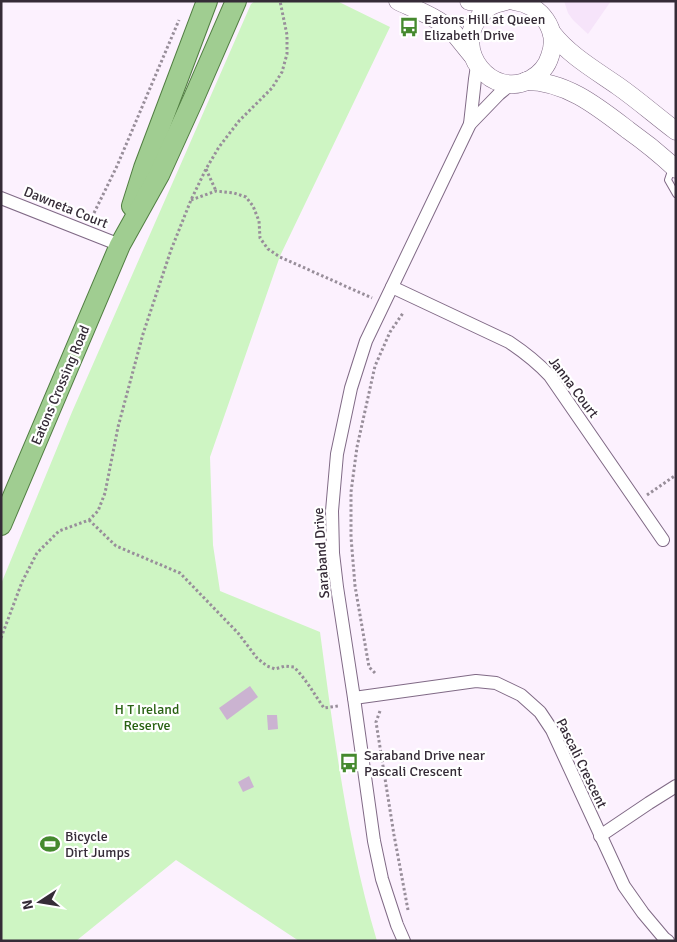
<svg xmlns="http://www.w3.org/2000/svg" width="677" height="942" font-family="Signika,sans-serif">
  <rect width="100%" height="100%" fill="#fcf1fe"/>
  <polygon fill="#f6e4fa" points="564,1 611,1 588,34 573,20 568,13"/>
  <path fill="#cef5c3" d="M255,1H337L390,27L280,256L210,457L213,545L220,591L320,632C334,736 347,840 377,941H299L176,860L76,941L35,940L33,941H1V584L72,412L251,4Z"/>
  <g fill="#cbb3d1">
    <polygon points="250,686 258,697 227,720 219,708"/>
    <polygon points="267,715 277,715 278,729 268,730"/>
    <polygon points="249,776 254,787 243,792 238,782"/>
  </g>
  <g fill="none" stroke-linecap="round" stroke-linejoin="round">
    <defs>
      <polyline id="lane" points="672,168 668,180 676,194"/>
      <g id="street">
        <polyline points="470,124 475,79 477,66"/>
        <polyline points="1,198 120,245"/>
        <path d="M392,287L509,342C524,352 537,362 550,376L663,540"/>
        <polyline points="354,698 476,681 496,683 521,695 540,712 552,730 624,886 643,913 664,938 668,941"/>
        <polyline points="600,836 649,803 676,786"/>
        <polyline points="404,941 397,925 382,879 374,841 354,698 337,587 333,553 332,511 337,454 351,388 366,341 470,124 499,94 511,84"/>
      </g>
      <g id="secondary">
        <path d="M398,1C417,10 439,18 454,33C460,40 466,48 472,55"/>
        <polyline points="469,1 495,4"/>
        <path d="M506,1C503,2 498,3 495,4C489,6 484,11 480,16C451,49 492,101 531,79C540,74 547,66 550,56C560,30 540,4 514,1"/>
        <path d="M552,33C569,55 595,70 618,86C638,100 656,116 676,131"/>
        <path d="M526,81C566,81 598,107 628,130C645,142 661,155 676,169"/>
      </g>
      <g id="primary">
        <polyline points="132,206 144,168 207,1"/>
        <polyline points="1,525 120,245 159,175 193,100 236,1"/>
      </g>
    </defs>
    <use href="#lane" stroke="#806a86" stroke-width="8"/>
    <use href="#street" stroke="#806a86" stroke-width="14"/>
    <use href="#secondary" stroke="#806a86" stroke-width="19"/>
    <use href="#primary" stroke="#517e42" stroke-width="22"/>
    <g stroke="#988e9a" stroke-width="3" stroke-dasharray="2.5 2.5" stroke-linecap="butt">
      <polyline points="206,169 216,191"/>
      <polyline points="191,200 216,191 234,193 246,197 253,206 259,221 260,238 268,249 280,257 372,298"/>
      <polyline points="94,213 117,166 179,20"/>
      <polyline points="647,495 676,475"/>
      <path d="M89,520L116,546L180,573L238,633L257,658L267,666L275,669L285,666L294,667C306,679 314,694 324,708L338,706"/>
      <polyline points="1,638 22,582 37,553 59,531 89,520 98,511 105,493 118,427 143,334 171,250 191,200 206,169 219,147 239,121 272,88 282,72 287,54 287,35 280,1"/>
      <polyline points="375,673 369,667 355,586 351,537 351,492 357,447 375,366 390,332 403,313"/>
      <polyline points="380,711 376,722 394,835 408,910"/>
    </g>
    <use href="#lane" stroke="#fff" stroke-width="6"/>
    <use href="#street" stroke="#fff" stroke-width="12"/>
    <use href="#secondary" stroke="#fff" stroke-width="18"/>
    <use href="#primary" stroke="#a0cd91" stroke-width="20"/>
  </g>
  <defs>
    <symbol id="bus-bare" viewBox="-9 -9 18 18"><path d="M-5-6H5V4H4V6H2V4H-2V6H-4V4H-5ZM-3.5-4V0h7V-4ZM-3.5 1.2v1.5H-2V1.2ZM2 1.2v1.5H3.5V1.2Z" fill="#45892e" stroke="#fff" stroke-width="2.5" paint-order="stroke"/></symbol>
    <symbol id="stadium-bare" viewBox="-9 -9 18 18"><path d="M0-5a6.5 5 0 1 0 0 10a6.5 5 0 1 0 0-10ZM-3.5-1.8h7v3.6h-7Z" fill="#45892e" stroke="#fff" stroke-width="2.5" paint-order="stroke"/></symbol>
  </defs>
  <g fill-rule="evenodd">
    <use href="#bus-bare" x="395" y="13" width="28" height="28"/>
    <use href="#bus-bare" x="335" y="749" width="28" height="28"/>
    <use href="#stadium-bare" x="36" y="830" width="28" height="28"/>
  </g>
  <g text-anchor="middle" stroke-width="4.5" stroke-linejoin="round" paint-order="stroke">
    <g font-size="14" fill="#352b37" stroke="#fff" text-anchor="start">
      <text x="424" y="24">Eatons Hill at Queen<tspan x="424" dy="16">Elizabeth Drive</tspan></text>
      <text x="364" y="760">Saraband Drive near<tspan x="364" dy="16">Pascali Crescent</tspan></text>
      <text x="65" y="841">Bicycle<tspan x="65" dy="16">Dirt Jumps</tspan></text>
    </g>
    <g font-size="14" fill="#352b37" stroke="#fff">
      <text transform="translate(66 207) rotate(22)" y="5">Dawneta Court</text>
      <text transform="translate(60 385) rotate(-67)" y="5">Eatons Crossing Road</text>
      <text transform="translate(574 387) rotate(53)" y="5">Janna Court</text>
      <text transform="translate(321 553) rotate(-94)" y="5">Saraband Drive</text>
      <text transform="translate(582 763) rotate(64)" y="5">Pascali Crescent</text>
    </g>
    <g font-size="14" fill="#296113" stroke="#fff">
      <text x="147" y="714">H T Ireland<tspan x="147" dy="16">Reserve</tspan></text>
    </g>
  </g>
  <rect width="677" height="942" fill="none" stroke="#352b37" stroke-width="5"/>
  <g transform="translate(40 902) rotate(258)" stroke="#ffffff" stroke-width="4" paint-order="stroke">
  <path d="M0-4L9 19L0 12L-9 19Z" fill="#352b37"/>
  <text y="-8" font-size="14" font-weight="bold" text-anchor="middle" fill="#352b37">N</text>
  </g>
</svg>
